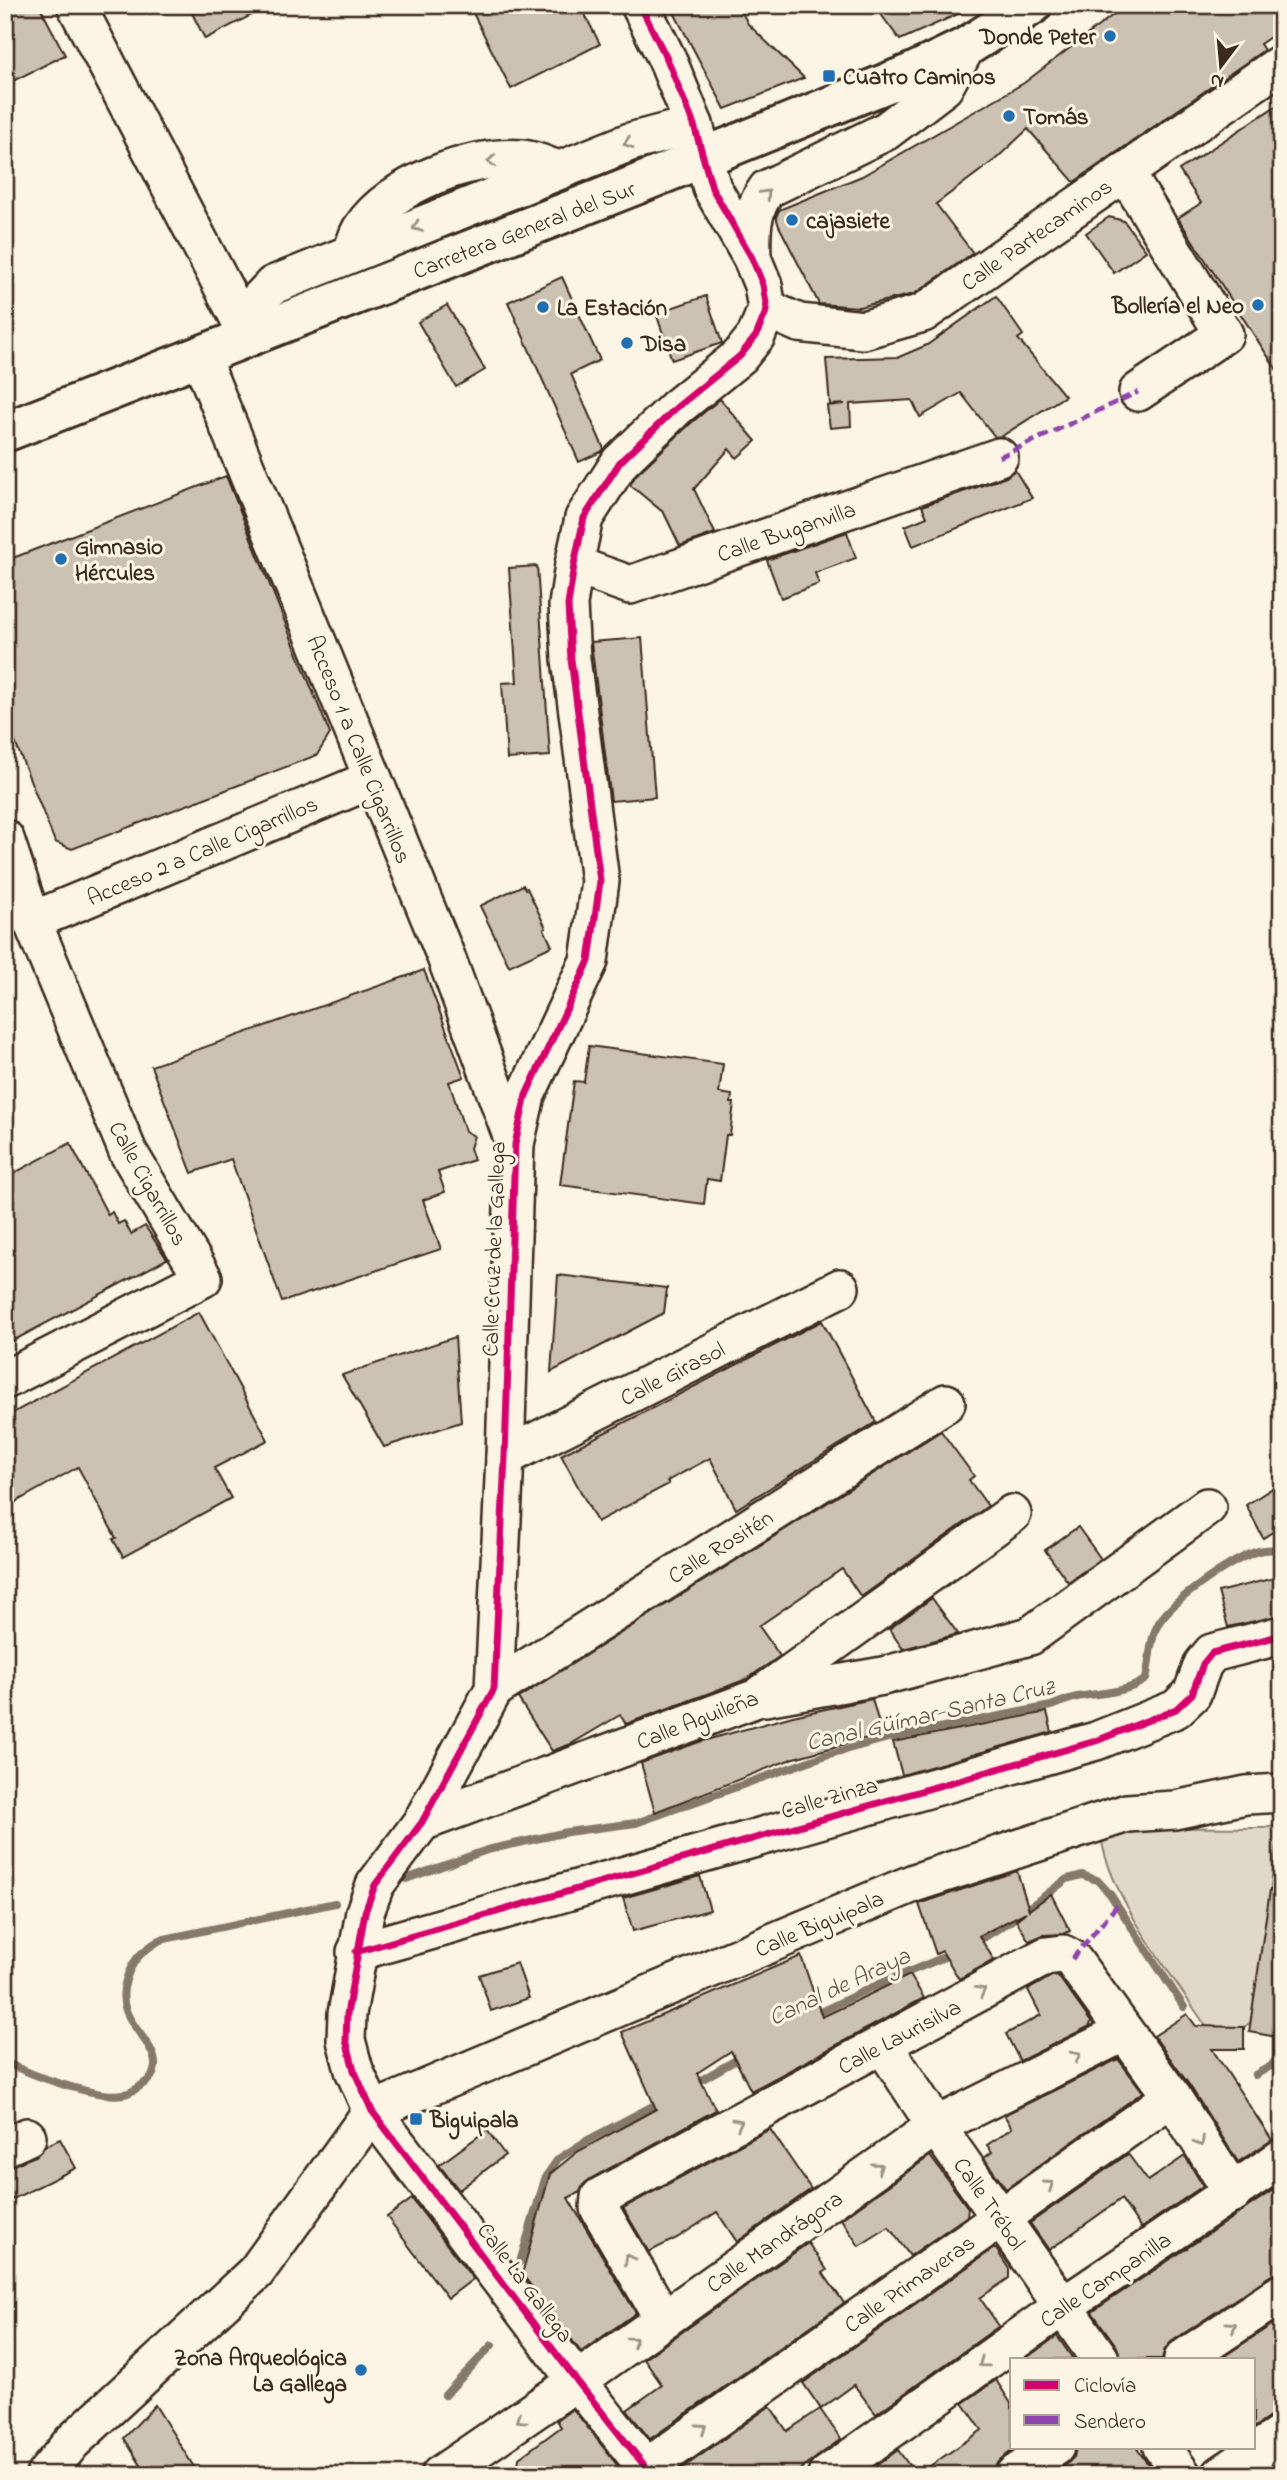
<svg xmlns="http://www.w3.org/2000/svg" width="1287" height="2480" font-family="'Indie Flower',sans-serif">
  <rect width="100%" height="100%" fill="#fcf5e5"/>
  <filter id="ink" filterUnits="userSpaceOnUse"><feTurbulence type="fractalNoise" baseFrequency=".0143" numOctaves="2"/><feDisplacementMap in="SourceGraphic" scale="14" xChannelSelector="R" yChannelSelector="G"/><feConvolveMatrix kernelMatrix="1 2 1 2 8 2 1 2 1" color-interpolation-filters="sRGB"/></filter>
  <g filter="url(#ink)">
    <path fill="#e0d8c8" stroke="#8e8173" stroke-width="2" d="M1280,1825L1251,2022L1244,2027L1207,2028C1173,1976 1113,1902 1102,1842C1141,1822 1219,1829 1264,1828Z"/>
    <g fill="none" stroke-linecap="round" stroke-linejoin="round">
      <g stroke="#85796b" stroke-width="8">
        <path d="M406,1879L487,1850L567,1832L636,1823L826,1755L892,1737L1051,1706C1059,1703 1068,1699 1077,1697C1102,1692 1125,1694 1146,1679C1150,1662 1149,1643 1157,1626C1169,1602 1229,1562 1255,1552C1264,1549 1272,1549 1282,1550"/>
        <polyline points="972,1945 1015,1918 1067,1879 1082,1875 1097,1880 1110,1894 1184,2007"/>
        <polyline points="812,2016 870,1988 954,1953"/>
        <path d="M5,2062C32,2075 95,2099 124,2094C130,2093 138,2088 143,2084C150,2080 154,2075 155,2067C157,2038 112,2022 126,1980C132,1960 142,1951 160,1940L335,1903"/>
        <polyline points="1255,2075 1271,2066 1282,2051"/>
        <polyline points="694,2084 743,2056"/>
        <polyline points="520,2262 546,2176 558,2159 586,2141 664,2100"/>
        <polyline points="445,2395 492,2345"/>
      </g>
    </g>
    <g fill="#ccc2b3" stroke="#3b2a1e" stroke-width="2">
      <polygon points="5,5 39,5 65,55 5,85"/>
      <polygon points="188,5 271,5 205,39"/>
      <polygon points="469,5 580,5 600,44 511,89"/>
      <polygon points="670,5 738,5 748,24 804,78 725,109"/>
      <polygon points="874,5 978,5 900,40"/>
      <polygon points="1126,5 1282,5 1282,29 1260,44 1264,50 1074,182 1028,129 996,159 936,204 973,253 914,294 859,307 819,304 779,226 776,217 779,210 862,176 1024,83"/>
      <polygon points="1282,102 1282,378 1178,218 1201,203 1179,170"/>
      <polygon points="1109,217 1124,221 1146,251 1114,273 1086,233"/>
      <polygon points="562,277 600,360 571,374 604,449 601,452 579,462 508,302"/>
      <polygon points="706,296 722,343 672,360 656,313"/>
      <polygon points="996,296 1023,335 1018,339 1065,396 1002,436 995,437 961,393 920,417 912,400 850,404 851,426 830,428 827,406 845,404 830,405 826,359 899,357 927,345"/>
      <polygon points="447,305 485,370 456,387 418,322"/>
      <polygon points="720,399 756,441 737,458 729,449 694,489 715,533 680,546 664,513 630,485 636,475 690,424"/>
      <polygon points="1015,470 1032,498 913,546 905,526 927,517 922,506 1006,477"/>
      <polygon points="226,476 330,734 317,755 72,849 55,842 5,717 5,561"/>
      <polygon points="847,532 856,558 815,573 819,584 781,598 767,560"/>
      <polygon points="537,566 550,756 507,759 502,683 517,682 509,568"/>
      <polygon points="642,638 655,797 611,801 591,642"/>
      <polygon points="523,885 525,889 527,888 546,928 544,929 552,946 509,966 480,906"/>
      <polygon points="424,970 464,1077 449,1082 465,1131 474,1136 470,1148 474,1160 438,1172 445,1192 423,1200 441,1249 282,1302 231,1159 192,1173 151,1066"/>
      <polygon points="589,1046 723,1064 719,1093 732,1095 731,1103 734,1103 730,1135 726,1135 720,1181 707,1179 704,1204 560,1185 574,1081 584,1082"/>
      <polygon points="70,1143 108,1215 112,1212 118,1224 124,1221 131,1234 145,1226 167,1259 5,1345 5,1178"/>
      <polygon points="558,1275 667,1288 664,1313 551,1372"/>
      <polygon points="199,1312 268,1440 214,1468 231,1498 123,1557 113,1539 116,1538 78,1467 5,1508 5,1417"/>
      <polygon points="822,1321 876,1422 736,1509 710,1458 667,1481 669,1484 597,1522 561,1455"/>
      <polygon points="455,1337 461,1422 384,1447 342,1375"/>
      <polygon points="941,1431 974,1476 969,1480 988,1506 861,1597 842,1569 759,1626 780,1656 747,1679 626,1724 620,1715 571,1744 552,1751 518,1698"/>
      <polygon points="1282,1482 1282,1526 1263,1538 1246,1505"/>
      <polygon points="1078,1527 1101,1559 1068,1582 1045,1550"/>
      <polygon points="1282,1576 1282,1615 1228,1627 1218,1592"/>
      <polygon points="932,1598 958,1634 903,1649 889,1629"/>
      <polygon points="872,1699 882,1734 794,1758 655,1812 641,1763 699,1742 793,1716"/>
      <polygon points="1047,1712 1052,1732 902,1775 893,1742"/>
      <polygon points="1017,1871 1029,1910 1051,1894 1070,1931 1064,1934 1043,1935 1029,1941 1016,1920 1026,1912 979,1936 994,1960 959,1979 942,1951 936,1954 919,1904"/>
      <polygon points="700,1876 710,1910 633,1931 623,1898"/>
      <polygon points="1270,1890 1282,1891 1282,2026 1279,2026 1277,2037 1249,2032"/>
      <polygon points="801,1956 822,2017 910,1975 924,1998 751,2091 731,2051 697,2073 716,2110 590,2179 583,2185 580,2192 568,2198 636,2313 581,2352 522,2274 550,2174 577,2152 656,2109 622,2032"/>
      <polygon points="517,1963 529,1998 491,2011 479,1975"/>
      <polygon points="1052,1976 1058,1976 1091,2022 1090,2026 1020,2061 1006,2034 1041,2015 1028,1990"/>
      <polygon points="1187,2014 1196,2026 1244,2027 1244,2049 1212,2049 1272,2140 1238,2162 1190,2086 1154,2036"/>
      <polygon points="1118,2059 1143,2092 1006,2189 984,2158 992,2152 987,2145 1012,2128 1004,2115"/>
      <polygon points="770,2129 811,2189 737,2242 717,2212 677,2238 649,2252 623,2208"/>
      <polygon points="487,2130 505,2155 459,2190 439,2165"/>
      <polygon points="60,2139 76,2168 5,2203 5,2168 36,2156 45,2146"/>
      <polygon points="1128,2154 1148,2181 1185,2156 1203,2186 1141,2228 1121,2199 1049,2250 1030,2223"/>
      <polygon points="930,2156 968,2208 967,2216 910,2256 889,2227 859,2246 841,2219"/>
      <polygon points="1282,2184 1282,2272 1270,2276 1171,2342 1165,2349 1162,2359 1121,2359 1117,2347 1092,2312"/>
      <polygon points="412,2199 473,2279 448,2298 387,2217"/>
      <polygon points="808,2243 827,2270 823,2273 844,2303 650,2439 627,2410 662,2385 644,2359"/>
      <polygon points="993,2249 996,2249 1009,2269 1009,2278 980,2298 999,2326 876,2414 854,2385 821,2409 803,2383"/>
      <polygon points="1282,2318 1282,2413 1270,2417 1254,2428 1254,2359 1220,2359"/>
      <polygon points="1057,2336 1073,2359 1025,2359"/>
      <polygon points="996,2380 1012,2405 1012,2447 1018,2447 1002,2458 995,2465 993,2475 917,2475 982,2430 963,2403"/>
      <polygon points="155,2405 199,2475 147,2475 124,2438"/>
      <polygon points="770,2406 787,2431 820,2409 841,2439 793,2475 673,2475"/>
      <polygon points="573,2409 625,2475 517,2475 519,2458 561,2427 557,2420"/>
      <polygon points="1076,2447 1136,2447 1155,2475 1052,2475 1067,2464 1074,2457"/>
      <polygon points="898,2450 916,2475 863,2475"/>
      <polygon points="1282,2459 1282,2475 1259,2475"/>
    </g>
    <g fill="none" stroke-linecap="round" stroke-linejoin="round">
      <defs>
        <g id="minor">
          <polyline points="76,5 249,337"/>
          <polyline points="640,5 667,59 694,125 712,188 752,258 763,285 767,309 756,336 740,356 676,408 620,462 584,518 574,565 568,605 571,659 600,881 589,961 526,1095 515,1144 505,1457 494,1689 422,1822 375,1885 365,1912 347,2014 346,2040 354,2070 372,2111 577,2381 652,2475"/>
          <polyline points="1125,172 1224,334 1138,392"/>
          <path d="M352,253C355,245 357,235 362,228C390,185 472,154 522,159C534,160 547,166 558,170"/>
          <path d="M752,258C751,232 751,210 767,189L886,131L944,87L966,47"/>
          <polyline points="767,309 799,323 863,330 923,313 1282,63"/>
          <polyline points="240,320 273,285 630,142 694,125"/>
          <polyline points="200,356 446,957 515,1144"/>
          <polyline points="574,565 630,585 999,457"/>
          <polyline points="5,839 32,921 128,1152 203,1278 5,1380"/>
          <polyline points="32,921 373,779"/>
          <polyline points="505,1457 840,1288"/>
          <polyline points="494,1689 946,1403"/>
          <polyline points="765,1697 883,1676 1030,1636 1207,1507"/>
          <polyline points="422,1822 757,1698 1012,1514"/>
          <polyline points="356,1952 1096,1741 1176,1709 1192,1694 1203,1664 1212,1653 1282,1635"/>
          <polyline points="883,2045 936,2126 1100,2359"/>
          <polyline points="372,2111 914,1883 1127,1813 1175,1810 1246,1795 1282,1793"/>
          <polyline points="5,2147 27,2137"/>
          <polyline points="663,2318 599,2208 600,2197 1046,1956 1063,1954 1072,1959 1172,2097 1233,2193"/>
          <polyline points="1183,2359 1282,2293"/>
          <polyline points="1162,2447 1182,2475"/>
          <polyline points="646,2468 1172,2097"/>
          <polyline points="45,2475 72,2442 256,2272 372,2111"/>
          <polyline points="440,2475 577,2381 936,2126 1123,2033"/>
          <polyline points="827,2475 1062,2307 1282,2158"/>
          <polyline points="1014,2475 1055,2447"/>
          <polyline points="1221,2475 1282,2434"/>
        </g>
        <polyline id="major" points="5,432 633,186 912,73 966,47 1032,5"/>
      </defs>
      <use href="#minor" stroke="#3b2a1e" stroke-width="42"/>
      <use href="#major" stroke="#3b2a1e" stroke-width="44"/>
      <use href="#minor" stroke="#fcf5e5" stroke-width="37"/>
      <use href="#major" stroke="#fcf5e5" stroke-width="38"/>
      <g stroke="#8e44ad" stroke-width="5" stroke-dasharray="10 5" stroke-linecap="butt">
        <polyline points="999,457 1138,392"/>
        <polyline points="1072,1959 1119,1903"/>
      </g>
      <defs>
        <g id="cycleway">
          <polyline points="640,5 667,59 694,125 712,188 752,258 763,285 767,309 756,336 740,356 676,408 620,462 584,518 574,565 568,605 571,659 600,881 589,961 526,1095 515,1144 505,1457 494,1689 422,1822 375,1885 365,1912 347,2014 346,2040 354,2070 372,2111 577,2381 652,2475"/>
          <polyline points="356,1952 1096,1741 1176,1709 1192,1694 1203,1664 1212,1653 1282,1635"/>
        </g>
      </defs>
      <use href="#cycleway" stroke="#fcf5e5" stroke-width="11"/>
      <use href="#cycleway" stroke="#d6006c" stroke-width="7"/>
    </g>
    <defs><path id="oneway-chevron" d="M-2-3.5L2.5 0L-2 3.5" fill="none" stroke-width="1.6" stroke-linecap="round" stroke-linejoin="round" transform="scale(1.75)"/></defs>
    <g stroke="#9c9082">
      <use href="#oneway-chevron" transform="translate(628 143) rotate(162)"/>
      <use href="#oneway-chevron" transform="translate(492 161) rotate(176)"/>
      <use href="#oneway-chevron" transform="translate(766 194) rotate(-47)"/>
      <use href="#oneway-chevron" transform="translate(417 227) rotate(158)"/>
      <use href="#oneway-chevron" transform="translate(981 1991) rotate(-29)"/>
      <use href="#oneway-chevron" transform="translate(1076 2056) rotate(-27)"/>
      <use href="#oneway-chevron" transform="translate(738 2123) rotate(-28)"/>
      <use href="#oneway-chevron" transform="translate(1200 2142) rotate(58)"/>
      <use href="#oneway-chevron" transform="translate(878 2167) rotate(-35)"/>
      <use href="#oneway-chevron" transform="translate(1049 2185) rotate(-35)"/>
      <use href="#oneway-chevron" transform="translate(629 2259) rotate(-120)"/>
      <use href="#oneway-chevron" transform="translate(1232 2326) rotate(-34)"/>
      <use href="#oneway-chevron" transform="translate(633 2341) rotate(-36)"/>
      <use href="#oneway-chevron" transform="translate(983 2363) rotate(144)"/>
      <use href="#oneway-chevron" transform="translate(521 2419) rotate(146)"/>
      <use href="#oneway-chevron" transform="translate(702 2428) rotate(-35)"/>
    </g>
  </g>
  <g fill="#1f6fb2" stroke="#fcf5e5" stroke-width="2.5">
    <circle cx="1110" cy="36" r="7"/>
    <rect x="822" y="69" width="14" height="14" rx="3.5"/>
    <circle cx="1009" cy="116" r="7"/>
    <circle cx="792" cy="220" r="7"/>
    <circle cx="1258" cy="305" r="7"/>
    <circle cx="543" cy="307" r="7"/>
    <circle cx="627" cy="343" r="7"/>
    <circle cx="61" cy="559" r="7"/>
    <rect x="409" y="2112" width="14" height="14" rx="3.5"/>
    <circle cx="361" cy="2370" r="7"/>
  </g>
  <g text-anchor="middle" stroke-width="6" stroke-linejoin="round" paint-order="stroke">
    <g font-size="23" font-weight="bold" fill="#3b2a1e" stroke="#fcf5e5" text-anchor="start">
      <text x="1096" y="44" text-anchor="end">Donde Peter</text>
      <text x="843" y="84">Cuatro Caminos</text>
      <text x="1023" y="124">Tomás</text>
      <text x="806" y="228">cajasiete</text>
      <text x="1244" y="313" text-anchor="end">Bollería el Neo</text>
      <text x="557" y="315">La Estación</text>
      <text x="641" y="351">Disa</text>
      <text x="75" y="554">Gimnasio<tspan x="75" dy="26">Hércules</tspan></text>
      <text x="430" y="2127">Biguipala</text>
      <text x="347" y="2365" text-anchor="end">Zona Arqueológica<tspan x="347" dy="26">La Gallega</tspan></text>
    </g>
    <g font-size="23" fill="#3b2a1e" stroke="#fcf5e5">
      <text transform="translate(524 229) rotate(-21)" y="8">Carretera General del Sur</text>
      <text transform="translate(1036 234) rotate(-35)" y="8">Calle Partecaminos</text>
      <text transform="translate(786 531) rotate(-19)" y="8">Calle Buganvilla</text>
      <text transform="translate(360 749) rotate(68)" y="8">Acceso 1 a Calle Cigarrillos</text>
      <text transform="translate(202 850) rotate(-23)" y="8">Acceso 2 a Calle Cigarrillos</text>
      <text transform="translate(149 1183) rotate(61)" y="8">Calle Cigarrillos</text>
      <text transform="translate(493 1249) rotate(-88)" y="8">Calle Cruz de la Gallega</text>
      <text transform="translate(672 1373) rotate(-27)" y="8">Calle Girasol</text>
      <text transform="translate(720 1546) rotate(-32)" y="8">Calle Rositén</text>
      <text transform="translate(697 1719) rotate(-21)" y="8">Calle Aguileña</text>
      <text transform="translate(829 1797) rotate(-16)" y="8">Calle Zinza</text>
      <text transform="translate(819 1923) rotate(-23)" y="8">Calle Biguipala</text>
      <text transform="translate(899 2036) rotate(-28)" y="8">Calle Laurisilva</text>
      <text transform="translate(990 2203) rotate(55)" y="8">Calle Trébol</text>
      <text transform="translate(774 2241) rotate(-35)" y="8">Calle Mandrágora</text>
      <text transform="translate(1105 2279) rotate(-34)" y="8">Calle Campanilla</text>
      <text transform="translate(526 2282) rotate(53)" y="8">Calle La Gallega</text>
      <text transform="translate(909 2283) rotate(-35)" y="8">Calle Primaveras</text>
    </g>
    <g font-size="24" font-style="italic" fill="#605144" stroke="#fcf5e5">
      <text transform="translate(930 1714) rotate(-13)" y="8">Canal Güímar-Santa Cruz</text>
      <text transform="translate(839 1986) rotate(-25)" y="8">Canal de Araya</text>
    </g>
  </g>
  <rect width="1287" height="2480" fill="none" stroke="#fcf5e5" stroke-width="28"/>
  <rect x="14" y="14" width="1259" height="2452" fill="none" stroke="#3b2a1e" stroke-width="2.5" filter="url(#ink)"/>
  <rect x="1010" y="2358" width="245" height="91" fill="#fcf5e5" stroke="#afa495" stroke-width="2"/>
  <rect x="1024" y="2380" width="35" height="10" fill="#d6006c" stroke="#afa495" stroke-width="2"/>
  <text x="1074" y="2392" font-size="21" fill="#3b2a1e">Ciclovía</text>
  <rect x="1024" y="2415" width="35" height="10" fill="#8e44ad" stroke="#afa495" stroke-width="2"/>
  <text x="1074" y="2428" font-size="21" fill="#3b2a1e">Sendero</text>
  <g transform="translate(1221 66) rotate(196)" stroke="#fcf5e5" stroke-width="5" paint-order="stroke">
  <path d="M0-5L12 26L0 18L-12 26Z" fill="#3b2a1e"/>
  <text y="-10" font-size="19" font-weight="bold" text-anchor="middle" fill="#3b2a1e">N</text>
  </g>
</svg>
